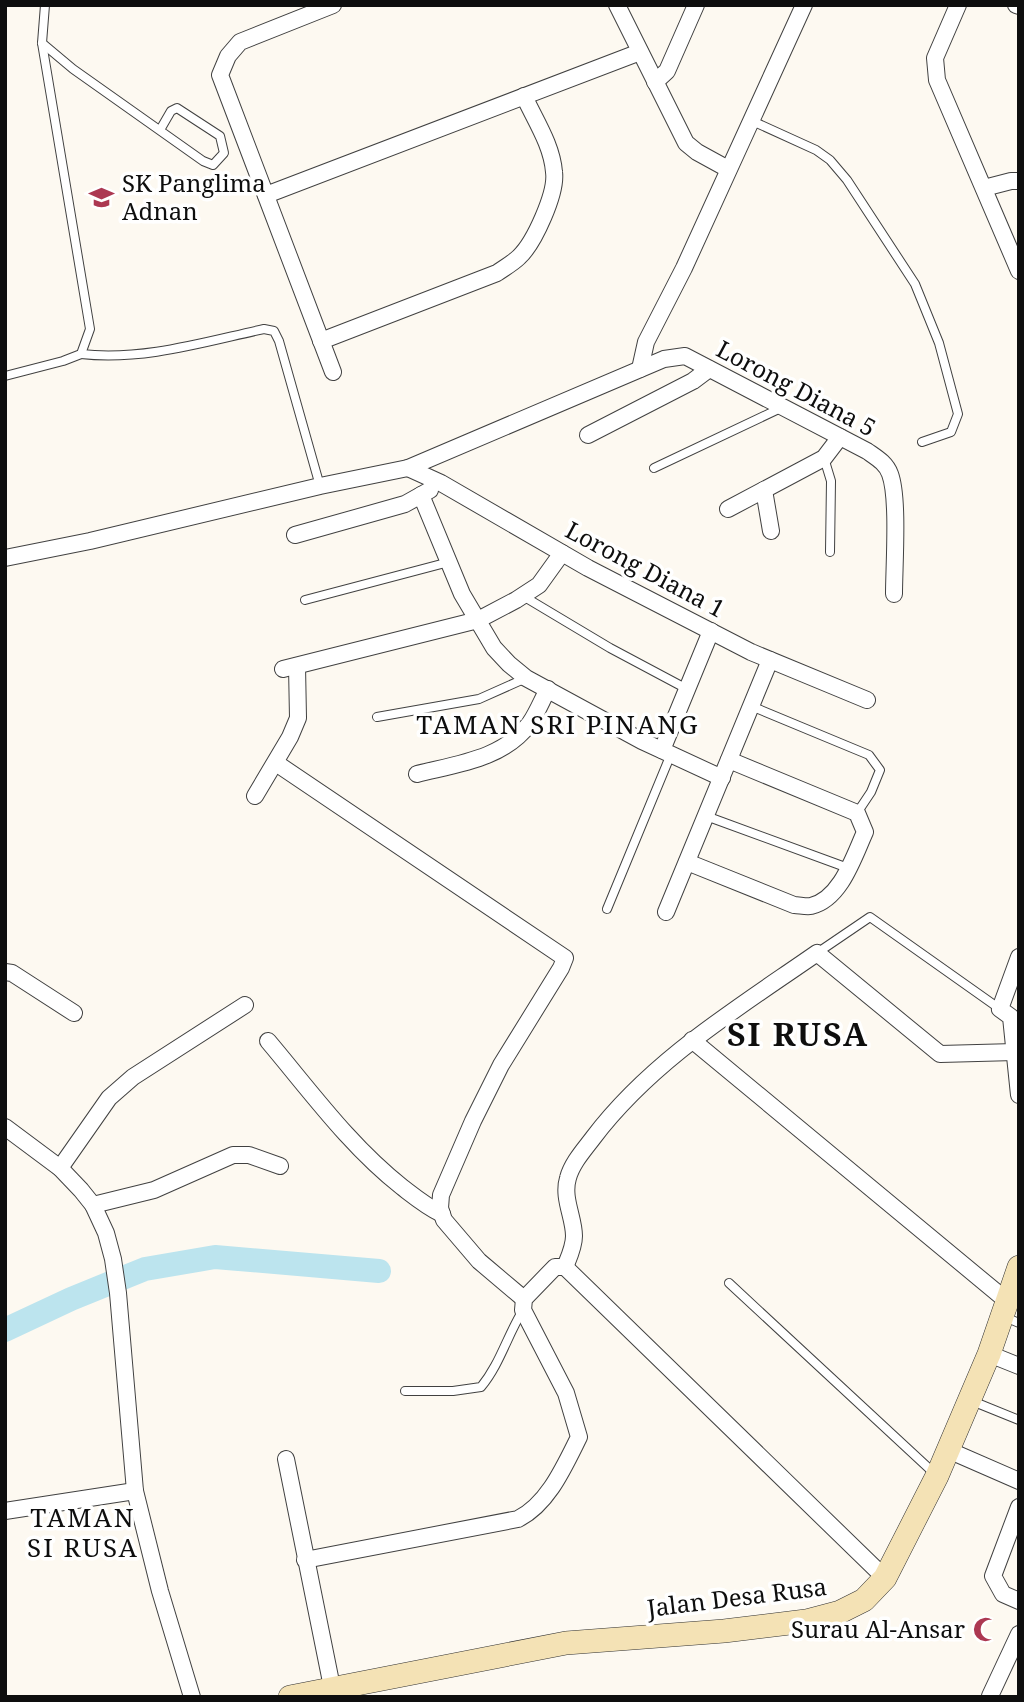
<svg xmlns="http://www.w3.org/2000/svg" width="1024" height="1702" font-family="'Noto Serif',serif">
  <rect width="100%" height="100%" fill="#fdf9f1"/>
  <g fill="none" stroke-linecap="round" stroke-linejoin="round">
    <polyline stroke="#bce4ee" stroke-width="24" points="5,1330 71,1299 145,1269 215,1257 379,1271"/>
    <defs>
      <g id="lane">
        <polyline points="42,43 73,69 203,161 213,165 224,153 220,136 177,108 171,111 160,130"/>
        <polyline points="750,120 816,150 830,160 847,180 915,284 939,343 958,414 951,432 922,442"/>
        <path d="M81,354C143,361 204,342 264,329L274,331L279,341L320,486"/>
        <polyline points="5,376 63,361 81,354 90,329 42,43 45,5"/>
        <polyline points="824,458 831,481 830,552"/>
        <polyline points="654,468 783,407"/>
        <polyline points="523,596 610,648 687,689"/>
        <polyline points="305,600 449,562"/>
        <polyline points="751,706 869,755 880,770 871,792 857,813"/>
        <polyline points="377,717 479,699 526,678"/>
        <polyline points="706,816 848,868"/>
        <polyline points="607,909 671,754"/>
        <polyline points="817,953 870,917 1000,1009"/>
        <polyline points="729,1283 935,1474"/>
        <polyline points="1005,1317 1019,1323"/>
        <path d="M405,1391H453L481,1387C500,1364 507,1336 523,1310"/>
        <polyline points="972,1401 1019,1420"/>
      </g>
      <g id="street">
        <polyline points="617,5 686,143 697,152 728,169"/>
        <polyline points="958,5 935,58 937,80 1019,271"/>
        <polyline points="1016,5 1019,6"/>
        <polyline points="655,82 667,71 696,5"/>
        <polyline points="984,188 1011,181 1019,181"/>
        <polyline points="266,195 640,52"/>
        <path d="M321,341L497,273C504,268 513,263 519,257C534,243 557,193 554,172C552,145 535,120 524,96"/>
        <polyline points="640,369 646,342 684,268 804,5"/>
        <polyline points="333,372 220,75 228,56 240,42 333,5"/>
        <polyline points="588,435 693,381 709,369"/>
        <polyline points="408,468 441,483 588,568 751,652 867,700"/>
        <polyline points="764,490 771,531"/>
        <polyline points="421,495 462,594 494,648 509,664 526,678 642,741 722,778"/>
        <polyline points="728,509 824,458 840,437"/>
        <polyline points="295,535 405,504 430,490"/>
        <path d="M5,558L90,541L320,486L408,468L664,359L685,356L867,451C877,458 886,463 890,474C899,498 894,566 894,594"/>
        <polyline points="283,669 478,620 516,600 539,585 562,553"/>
        <polyline points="662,750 711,631"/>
        <polyline points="276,763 565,958 561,968 501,1065 473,1121 441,1195 440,1208 444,1220 479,1261 524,1299"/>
        <path d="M417,774C457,764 504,759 530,723C537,713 542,700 548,689"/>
        <polyline points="255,796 290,737 298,718 297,666"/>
        <path d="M687,862L794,905C799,905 806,907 811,906C841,899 854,856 865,832L857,813L729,760"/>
        <polyline points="666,912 770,660"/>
        <polyline points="1019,957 1000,1009 1011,1017 1019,1095"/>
        <polyline points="5,972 12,973 74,1013"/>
        <polyline points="692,1040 1007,1301"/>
        <path d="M268,1041C311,1092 350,1146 402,1187C415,1197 427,1207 442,1214"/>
        <polyline points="5,1127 60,1168 81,1190 93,1205 106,1233 113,1259 118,1293 135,1491 160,1591 192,1697"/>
        <polyline points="60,1168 109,1098 133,1077 245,1005"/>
        <polyline points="93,1205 154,1190 233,1155 249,1155 280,1166"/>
        <path d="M565,1267C569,1257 574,1247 574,1236C574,1217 562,1198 568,1178C572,1163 584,1150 593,1138C652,1060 738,1008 817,953L940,1054L1015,1052"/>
        <polyline points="989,1354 1019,1366"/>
        <polyline points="948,1450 1019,1481"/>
        <polyline points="286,1459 332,1687"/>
        <polyline points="1019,1507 993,1576 1003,1594 1019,1601"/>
        <polyline points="5,1511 135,1491"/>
        <path d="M305,1560L518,1519C548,1504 564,1467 579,1437L566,1393L523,1310L524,1299L555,1267H565L885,1578"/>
        <polyline points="990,1696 1019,1634"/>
      </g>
      <polyline id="secondary" points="290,1697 566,1643 724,1631 806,1621 840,1612 864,1600 885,1578 937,1476 989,1354 1019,1267"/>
    </defs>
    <use href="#lane" stroke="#414141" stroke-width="10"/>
    <use href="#street" stroke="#414141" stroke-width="18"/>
    <use href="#secondary" stroke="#303030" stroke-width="24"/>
    <use href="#lane" stroke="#fff" stroke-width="8"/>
    <use href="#street" stroke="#fff" stroke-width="16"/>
    <use href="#secondary" stroke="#f4e2b5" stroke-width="23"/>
  </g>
  <defs>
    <symbol id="school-bare" viewBox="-9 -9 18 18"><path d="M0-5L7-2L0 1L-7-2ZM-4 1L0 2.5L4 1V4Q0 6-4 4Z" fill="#ac3852" stroke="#fff" stroke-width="2.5" paint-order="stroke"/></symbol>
    <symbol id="mosque-bare" viewBox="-9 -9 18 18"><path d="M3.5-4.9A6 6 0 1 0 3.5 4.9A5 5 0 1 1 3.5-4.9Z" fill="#ac3852" stroke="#fff" stroke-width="2.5" paint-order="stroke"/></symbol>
  </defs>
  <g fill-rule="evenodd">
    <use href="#school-bare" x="84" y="180" width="35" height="35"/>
    <use href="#mosque-bare" x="968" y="1612" width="35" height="35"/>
  </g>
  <g text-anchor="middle" stroke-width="7" stroke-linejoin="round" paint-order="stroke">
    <g font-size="24" fill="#0e0e0e" stroke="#fff" text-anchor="start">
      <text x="122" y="192">SK Panglima<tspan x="122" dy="28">Adnan</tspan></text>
      <text x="965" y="1638" text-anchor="end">Surau Al-Ansar</text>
    </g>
    <g font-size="24" fill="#0e0e0e" stroke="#fff">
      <text transform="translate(796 389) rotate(28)" y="8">Lorong Diana 5</text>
      <text transform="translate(645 570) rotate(28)" y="8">Lorong Diana 1</text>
      <text transform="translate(737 1598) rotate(-7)" y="8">Jalan Desa Rusa</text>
    </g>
    <g font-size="26" letter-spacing="2" fill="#0e0e0e" stroke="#fff">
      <text x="558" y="734">TAMAN SRI PINANG</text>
      <text x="83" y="1527">TAMAN<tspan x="83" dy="30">SI RUSA</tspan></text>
    </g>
    <g font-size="32" font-weight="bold" letter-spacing="2" fill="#0e0e0e" stroke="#fff">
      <text x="798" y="1046">SI RUSA</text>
    </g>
  </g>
  <rect width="1024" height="1702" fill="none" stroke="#0e0e0e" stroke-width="14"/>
</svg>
